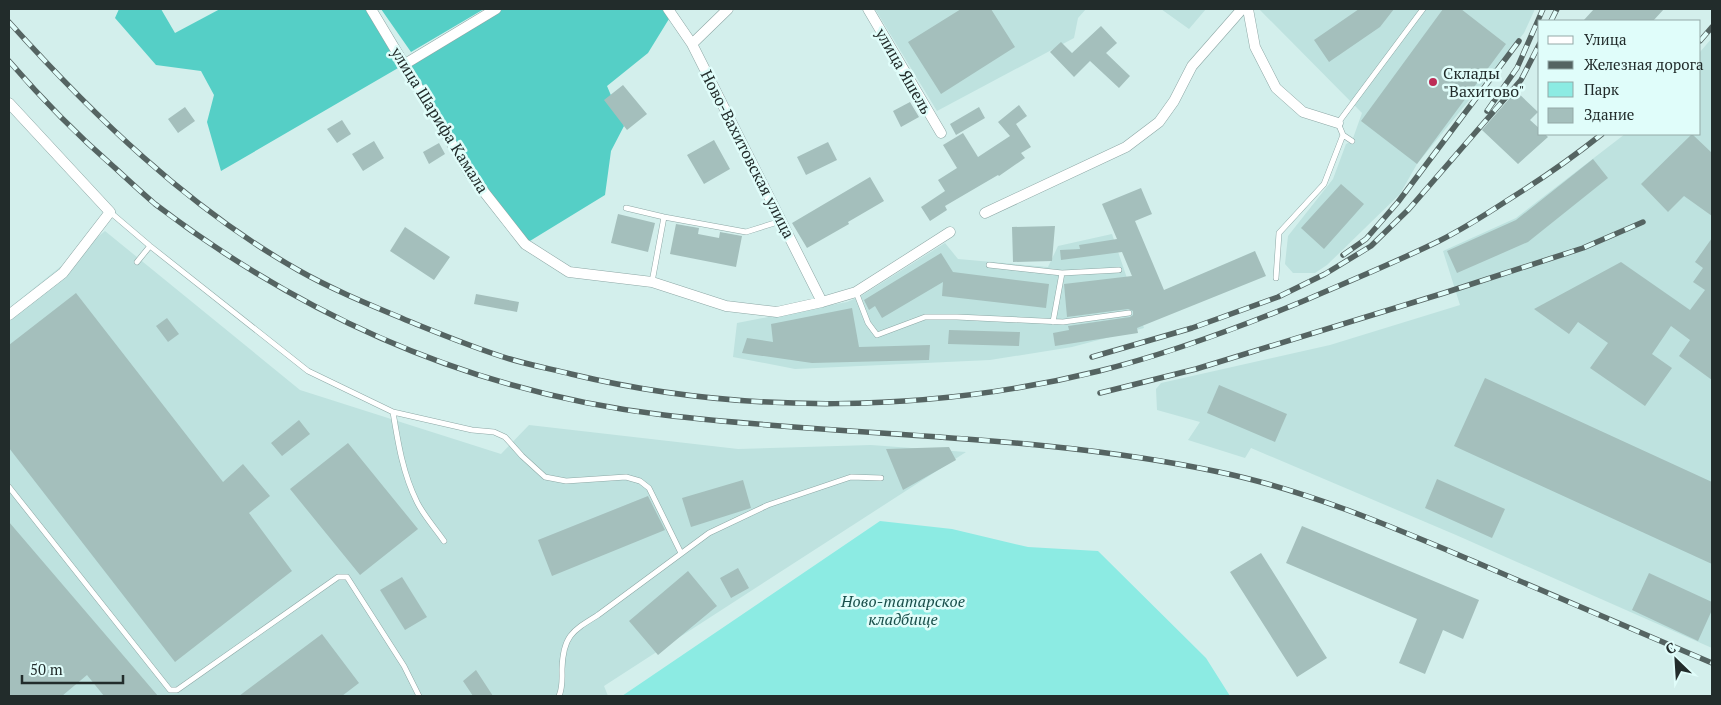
<svg xmlns="http://www.w3.org/2000/svg" width="1721" height="705" font-family="'PT Serif',serif">
  <rect width="100%" height="100%" fill="#d3efec"/>
  <!-- built -->
  <path fill="#bee2df" d="M875 9H1086L1078 18 1074 38 937 111Z
    M1161 9H1206L1189 29Z
    M1259 9H1535L1524 33 1417 164 1400 194 1327 265 1315 273H1293L1285 264 1288 236 1333 179 1346 144 1352 141 1362 113Z
    M1712 38V648L1456 535 1251 448 1245 458 1188 440 1200 422 1157 410 1156 389 1161 383 1330 345 1460 305 1443 251 1516 218 1625 134H1700V52Z
    M105 231 300 390 501 454 529 425 738 449 871 445 966 452 604 686 608 696H9V308Z
    M1112 234 1144 328 1072 347 990 360 795 369 733 357 737 323 847 302 861 296 945 243 958 259 1048 267 1058 246Z"/>
  <!-- green -->
  <path fill="#8cebe3" d="M880 521 952 529 1028 547 1098 551 1206 658 1230 696H622Z"/>
  <!-- forest -->
  <path fill="#55cfc6" d="M119 9H161L175 33 220 9H371L405 63 496 9H668L672 14 648 53 607 86 624 126 611 151 605 195 525 244 405 64 221 171 207 122 214 95 201 71 156 65 115 18Z
    M381 9H484L411 52Z"/>
  <!-- building -->
  <path fill="#a4bfbc" d="M961 9H991L1015 47 941 94 908 42Z
    M1359 9H1394L1380 27 1329 62 1314 40Z
    M1443 9H1461L1506 44 1417 164 1361 121Z
    M1594 9H1664L1653 21H1583Z
    M1101 26 1117 43 1106 53 1130 76 1119 88 1090 61 1074 77 1050 52 1061 42 1072 53Z
    M623 85 647 114 627 130 604 100Z
    M1516 91 1538 112 1530 120 1540 129V134H1545L1548 137 1518 164 1482 130Z
    M910 102 919 117 901 127 893 111Z
    M1019 105 1027 116 1016 124 1031 147 1021 153 1025 158 999 176 998 175 945 206 947 210 930 221 921 207 945 191 938 180 957 168 943 145 963 133 978 157 1010 136 998 122Z
    M185 107 195 121 178 133 168 119Z
    M979 107 985 118 956 135 950 124Z
    M342 120 351 134 337 143 327 129Z
    M1692 134 1712 153V216L1684 196 1668 212 1641 184Z
    M714 140 730 169 704 184 687 155Z
    M374 141 384 158 363 171 352 154Z
    M828 142 837 160 806 175 797 157Z
    M439 143 445 154 429 164 423 152Z
    M1593 159 1608 178 1528 242 1457 273 1447 251 1516 220Z
    M870 177 884 201 848 222 849 224 807 248 792 223Z
    M1341 184 1364 204 1324 249 1301 228Z
    M1141 188 1152 214 1135 221 1164 290 1255 251 1266 276 1137 328 1138 333 1055 346 1053 333 1069 330 1068 326 1130 317 1133 315V311L1128 309 1067 317 1064 284 1132 276 1122 252 1061 260 1060 250 1080 249 1079 245 1117 239 1102 204Z
    M618 214 655 223 648 252 611 243Z
    M676 224 699 228 698 234 719 238 720 232 742 236 736 267 670 254Z
    M1055 226 1052 261 1013 262 1012 227Z
    M405 227 450 257 434 280 390 251Z
    M1712 238V380L1679 356 1690 340 1671 326 1652 354 1672 368 1645 406 1590 368 1608 343 1578 322 1569 334 1534 309 1621 262 1690 310 1705 290 1693 282 1703 268 1695 262Z
    M941 253 953 272 1049 284 1046 308 942 296 943 282 882 318 875 306 869 310 864 300Z
    M76 293 223 482 243 464 270 496 249 513 292 571 175 662 9 448V345Z
    M476 294 519 302 517 312 474 304Z
    M852 308 859 347 930 345 929 360 812 363 742 353 747 338 773 342 771 324Z
    M167 318 179 334 168 342 156 326Z
    M949 330 1020 332 1019 346 948 344Z
    M1485 378 1712 482V564L1454 446Z
    M1219 385 1287 414 1275 442 1207 413Z
    M299 420 310 434 282 456 271 443Z
    M348 443 418 529 360 575 290 489Z
    M949 447 956 460 903 490 886 449Z
    M1437 479 1505 509 1492 538 1425 508Z
    M743 480 751 508 691 527 682 498Z
    M648 496 665 530 552 576 538 540Z
    M9 522 158 696H104L87 675 62 696H9Z
    M1302 526 1479 600 1463 639 1443 630 1425 674 1399 663 1417 619 1286 563Z
    M1261 553 1327 658 1297 677 1230 572Z
    M738 568 749 588 731 598 720 578Z
    M688 571 717 606 658 655 629 621Z
    M1649 573 1712 602V610L1698 641 1632 610Z
    M402 577 427 617 405 630 380 590Z
    M322 634 359 683 342 696H239Z
    M476 670 493 696H473L463 681Z"/>
  <g fill="none" stroke-linecap="round" stroke-linejoin="round">
    <defs>
      <path id="lane" d="M1343 135 1352 141
        M626 208 664 217 746 232 781 221
        M110 212 150 246 308 371 393 412 472 430 494 432 505 437 522 456 545 477 566 481 626 477 640 481 649 488 681 553
        M137 262 150 246
        M989 265 1062 273 1119 270
        M1276 278 1279 233 1324 184 1343 135 1338 123 1423 9
        M652 282 664 217
        M856 292 868 323 877 335 925 317H957L1063 322 1129 313
        M1053 322 1062 273
        M393 412C398 443 403 474 417 502 424 516 435 528 444 541
        M9 487 170 690H177L338 577H347L404 666 419 696
        M559 696C563 687 562 679 562 669 563 636 572 631 598 615L709 533 768 505 851 477 881 478"/>
      <path id="street" d="M371 9 470 174 525 244 569 272 652 282 726 306 777 312 822 302 856 292 950 232
        M668 9 692 44 822 302
        M868 9 941 133
        M1248 9 1255 47 1276 88 1303 112 1338 123
        M692 44 728 9
        M405 64 496 9
        M9 103 110 212 63 273 9 315
        M985 213 1126 147 1159 122 1174 101 1192 66 1242 9"/>
    </defs>
    <!-- lane casing -->
    <use href="#lane" stroke="#8da7a5" stroke-width="6"/>
    <!-- street casing -->
    <use href="#street" stroke="#8da7a5" stroke-width="11"/>
    <!-- lane -->
    <use href="#lane" stroke="#fff" stroke-width="5"/>
    <!-- street -->
    <use href="#street" stroke="#fff" stroke-width="10"/>
    <defs>
      <path id="rail" d="M1551 21 1557 9
        M9 22C94 116 186 206 298 270 333 290 373 306 411 322 443 335 477 349 510 359 530 365 551 369 571 374 741 415 929 413 1099 371 1168 354 1235 329 1301 302 1347 282 1394 263 1439 241 1463 229 1485 215 1508 200 1540 180 1572 158 1602 134
        M1700 41 1712 27
        M9 61C42 99 76 134 114 167 127 179 141 192 155 204 305 318 476 393 664 415 849 437 1036 433 1219 472 1306 490 1390 526 1473 561 1552 595 1632 629 1712 663
        M1487 111 1517 68 1543 9
        M1343 255 1366 239 1398 202 1519 41
        M1092 357 1192 328 1278 297 1325 274 1371 246 1409 209 1521 80 1540 43
        M1100 393 1196 369 1444 293 1583 248 1643 222"/>
    </defs>
    <!-- rail casing -->
    <use href="#rail" stroke="#556462" stroke-width="5.5"/>
    <!-- rail -->
    <use href="#rail" stroke="#e0fdfa" stroke-width="4" stroke-dasharray="11" stroke-linecap="butt"/>
  </g>
  <!-- markers -->
  <circle fill="#bd2d57" stroke="#e0fdfa" stroke-width="2" cx="1433" cy="82" r="5"/>
  <g text-anchor="middle" stroke-width="5" stroke-linejoin="round" paint-order="stroke">
    <!-- street labels -->
    <g font-size="16" fill="#222c2b" stroke="#e0fdfa">
      <text transform="translate(904 71) rotate(60)" y="6">улица Яшель</text>
      <text transform="translate(440 120) rotate(58)" y="6">улица Шарифа Камала</text>
      <text transform="translate(748 154) rotate(63)" y="6">Ново-Вахитовская улица</text>
    </g>
    <!-- poi labels -->
    <g font-size="16" fill="#222c2b" stroke="#e0fdfa" text-anchor="start">
      <text x="1443" y="79">Склады<tspan x="1443" dy="18">"Вахитово"</tspan></text>
    </g>
    <!-- park labels -->
    <g font-size="16" font-style="italic" fill="#194f4b" stroke="#e0fdfa">
      <text x="903" y="607">Ново-татарское<tspan x="903" dy="18">кладбище</tspan></text>
    </g>
  </g>
  <!-- border -->
  <rect width="1721" height="705" fill="none" stroke="#222c2b" stroke-width="20"/>
  <!-- legend -->
  <rect x="1538" y="20" width="162" height="115" fill="#e0fdfa" stroke="#94a9a7"/>
  <rect x="1548" y="36" width="25" height="8" fill="#ffffff" stroke="#94a9a7"/>
  <text x="1584" y="45" font-size="15" fill="#222c2b">Улица</text>
  <rect x="1548" y="61" width="25" height="8" fill="#556462" stroke="#94a9a7"/>
  <text x="1584" y="70" font-size="15" fill="#222c2b">Железная дорога</text>
  <rect x="1548" y="82" width="25" height="15" fill="#8cebe3" stroke="#94a9a7"/>
  <text x="1584" y="95" font-size="15" fill="#222c2b">Парк</text>
  <rect x="1548" y="108" width="25" height="15" fill="#a4bfbc" stroke="#94a9a7"/>
  <text x="1584" y="120" font-size="15" fill="#222c2b">Здание</text>
  <!-- north arrow -->
  <g transform="translate(1676 660) rotate(335)" stroke="#e0fdfa" stroke-width="4" paint-order="stroke">
  <path d="M0-4L9 19L0 12L-9 19Z" fill="#222c2b"/>
  <text y="-8" font-size="14" font-weight="bold" text-anchor="middle" fill="#222c2b">С</text>
  </g>
  <!-- scale -->
  <path d="M22 675v8h101v-8" fill="none" stroke="#222c2b" stroke-width="2.5"/>
  <text x="30" y="675" font-size="15" fill="#222c2b" stroke="#e0fdfa" stroke-width="4" paint-order="stroke">50 m</text>
</svg>
